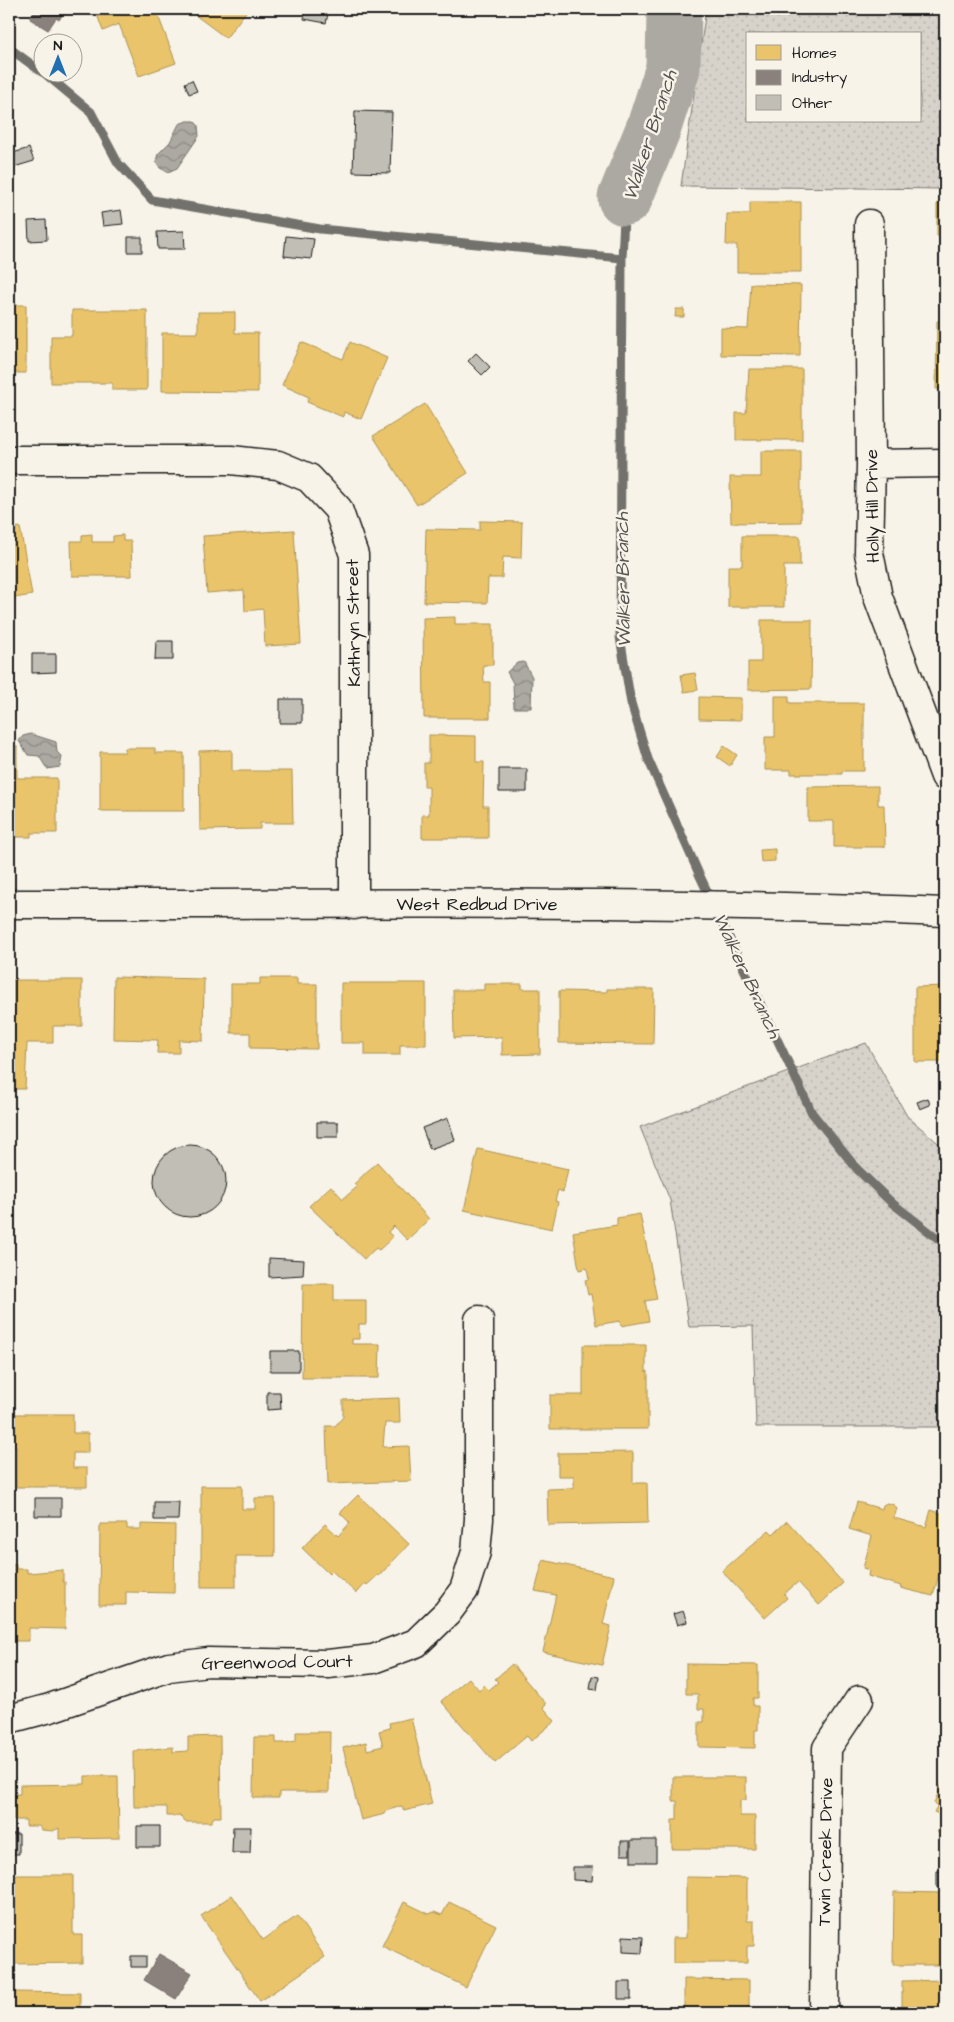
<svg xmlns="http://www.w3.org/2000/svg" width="954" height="2022" font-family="'Architects Daughter',sans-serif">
  <defs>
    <pattern id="green-dots" width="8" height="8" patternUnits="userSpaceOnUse" patternTransform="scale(1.25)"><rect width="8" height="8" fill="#d7d3cb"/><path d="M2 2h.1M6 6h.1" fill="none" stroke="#b8b5ae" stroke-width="1.8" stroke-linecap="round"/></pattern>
    <pattern id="water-waves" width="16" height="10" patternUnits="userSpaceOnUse" patternTransform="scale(1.25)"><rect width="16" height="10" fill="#aca9a2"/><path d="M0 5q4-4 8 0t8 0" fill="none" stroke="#8b8983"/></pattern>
  </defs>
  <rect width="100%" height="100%" fill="#f7f3e8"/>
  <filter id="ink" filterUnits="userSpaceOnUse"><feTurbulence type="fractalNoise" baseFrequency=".02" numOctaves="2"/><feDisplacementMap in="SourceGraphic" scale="10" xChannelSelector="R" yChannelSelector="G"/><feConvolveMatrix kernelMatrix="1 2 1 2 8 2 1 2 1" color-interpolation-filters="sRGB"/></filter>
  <g filter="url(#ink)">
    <!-- green -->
    <path fill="url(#green-dots)" stroke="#7a7874" fill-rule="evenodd" d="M706 9H945V189L681 186ZM748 34H920V121H748Z
      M866 1043 907 1116 945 1149V1427H756L753 1326 689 1327 670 1200 640 1127Z"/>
    <!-- water -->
    <path fill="url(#water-waves)" stroke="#72716c" d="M187 121H194L198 125 199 136 177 168 168 172 160 168 156 161 158 154 170 142 179 124Z
      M524 662 532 677 531 708H514L513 683 507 672 517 663Z
      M31 734 56 742 57 752 62 757 60 767 47 769 39 756 28 755 19 741 23 736Z"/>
    <!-- homes -->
    <path fill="#e9c46a" stroke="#ac9253" d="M95 9H158L156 10 176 63 139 76 119 24 103 31Z
      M187 9H248L226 38Z
      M750 202H801V272H737V245H726L727 214H750Z
      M937 204H945V280H942V236H937Z
      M751 284 801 285 800 356 721 355V328L748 329Z
      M9 305H26V373H9Z
      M676 309H684V317H675Z
      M72 310H147V390H112V383H51V336H72Z
      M198 312H235V333H258V392L162 391V333H198Z
      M937 321H945V389H936Z
      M301 342 343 359 350 342 387 358 361 419 344 412 343 417 307 402 309 397 282 385Z
      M749 369H802V440H736V413H746Z
      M425 404 468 473 417 505 373 436Z
      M761 451H801V522L731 523 730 477H761Z
      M480 521 522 522 521 558 503 557 502 578H488L487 603 424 602 426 529 480 530Z
      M20 527 32 595 9 599V529Z
      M294 530 301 644 265 646 263 609 245 611 244 590 207 593 203 536Z
      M92 534V542H113V536L123 535V541H131L132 576H72L71 541H82V535Z
      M944 534H945V578H944Z
      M742 536H800V566H784V607H728V566H742Z
      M455 617V624H493V665H483L484 682H490V718H424L423 618Z
      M761 620H812L811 689 748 690V662H761Z
      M695 673 698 690 684 692 681 675Z
      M775 696H789V703H864V771H842V774H791V770H765V737H775Z
      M699 697 741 698V720L699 719Z
      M429 735 476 736V762H484L483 806H488V838H422V815H429V787H424V763H429Z
      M9 746H17V778H57V833H31V837H9Z
      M724 746 737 755 730 766 717 757Z
      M125 748H155V753H184V811H100V752H125Z
      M232 750V771H292L293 823H260V829L200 830 199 751Z
      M878 786V805H884L885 847H834V821H808V787Z
      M775 849V861L761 862 760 850Z
      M114 977 204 979 203 1041 179 1040V1053H157L158 1040 113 1039Z
      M260 978H297V984H317V1049L250 1048V1033H231V984H260Z
      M9 980H82V1026H53V1043H27L25 1089H9Z
      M341 983H426V1045H400V1055H365V1043H341Z
      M484 984H522V989H540V1054L502 1055V1037L454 1038 453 990H484Z
      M945 986V1062H915V987Z
      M607 989H654L653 1044 559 1043V991L607 992Z
      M478 1149 568 1169 563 1192 558 1190 555 1201 558 1202 552 1229 464 1210Z
      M377 1162 429 1219 407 1240 394 1226 388 1232 393 1237 379 1250 376 1248 364 1259 309 1206 331 1186 343 1199 357 1187 354 1184Z
      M640 1214 657 1299 645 1301 649 1321 621 1326 620 1321 596 1325 591 1294 588 1295 585 1280 589 1279 587 1268 579 1270 573 1232 617 1225V1218Z
      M303 1284H334V1300H366V1324H359V1339H352V1344H380L379 1378H302Z
      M583 1345H646V1372L648 1371V1429H550V1395H583Z
      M399 1398 400 1423H385L383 1447 409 1446 411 1481 328 1484 326 1426H335L343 1417V1400Z
      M9 1414H73V1433H88V1453H73V1468H87V1487H16V1447H9Z
      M633 1452V1483H647L648 1523 548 1525 547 1489 574 1488V1476H558V1453Z
      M201 1486H242V1509H255V1498H275V1556H236V1587H201Z
      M358 1495 409 1544 379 1576 378 1575 367 1585 365 1583 356 1593 332 1571 329 1574 302 1548 325 1524 338 1536 350 1523 340 1513Z
      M857 1502 882 1509 883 1505 887 1503 894 1505 897 1508 894 1518 926 1527 931 1510 943 1514 945 1511V1554L933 1596 900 1588 901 1586 868 1576 869 1570 863 1568 872 1536 849 1529Z
      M787 1521 843 1583 819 1605 798 1582 784 1594 787 1598 765 1618 722 1571 769 1530 773 1534Z
      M100 1524H127V1529H141V1524L175 1525 174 1593 126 1592V1605H99Z
      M543 1560 614 1576 603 1624 611 1626 602 1665 543 1652 556 1595 535 1591Z
      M9 1564H16V1569H27V1573L63 1570V1582H65V1629L29 1628V1641H9Z
      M512 1664 546 1704 543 1707 555 1721 531 1741 527 1736 495 1763 441 1701 469 1678 479 1690 484 1685 489 1690 498 1682 495 1679Z
      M686 1664 758 1665V1698H753V1706H758V1730H755V1748L699 1747V1722H704V1709H698V1694H686Z
      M411 1718 432 1804 404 1811 402 1806 385 1811V1814L361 1820 343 1748 366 1742 367 1750 383 1746 379 1731 390 1728 389 1723Z
      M296 1732H330L329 1792H279V1798H253L254 1737H276V1743H285L296 1741Z
      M220 1736 221 1817H214L211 1822H185L180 1816H167V1807H134L133 1751 173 1747V1752L188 1751V1737Z
      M85 1776H118L119 1838 59 1839V1828L53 1831 42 1830 39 1826H26V1820H9V1794H20V1785L85 1784Z
      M673 1777H746V1800H740V1816H755V1849H672V1820H677V1801H673Z
      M945 1777V1836L937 1832 944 1816 934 1812 938 1805 934 1803Z
      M9 1875H73V1935H82V1963L9 1964Z
      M686 1877 747 1878V1921H754V1946H747V1963H673V1938H686Z
      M894 1892 943 1893 945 1965H893Z
      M232 1895 263 1940 297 1916 325 1957 260 2001 201 1916Z
      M404 1902 429 1914 434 1912 442 1915 449 1902 496 1925 466 1987 382 1946Z
      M684 1979 749 1980V2013H684Z
      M945 1980V2013H902V1981Z
      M15 1992 80 1993V2013H15Z"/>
    <!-- industry -->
    <path fill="#8a817c" stroke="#69635f" d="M36 9H66L59 20 56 18 48 30 30 19Z
      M159 1954 192 1973 176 1999 144 1980Z"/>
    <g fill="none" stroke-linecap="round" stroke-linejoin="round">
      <!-- stream -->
      <path stroke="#72716c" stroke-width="9" d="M9 48 42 72
        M43 72 91 112 118 163 152 200 320 229 622 258
        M625 198 622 258 620 637 631 703 648 759 699 874 812 1113 857 1169 892 1203 945 1244"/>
      <!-- river -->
      <path stroke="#aca9a2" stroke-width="55" d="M625 198 654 127 673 68 674 9"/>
    </g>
    <!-- building -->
    <path fill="#c0beb5" stroke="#1c1c1c" d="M306 9H329L326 23 304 19Z
      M192 80 197 91 189 94 185 83Z
      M355 111 392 112 390 173 353 172Z
      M29 148 34 161 14 167 10 154Z
      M121 210 123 224 103 226 101 213Z
      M46 220 47 240 29 241 28 221Z
      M184 231 185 249H158L157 232Z
      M286 236 314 239 311 259 284 256Z
      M128 237H142V252H128Z
      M476 353 490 367 482 375 468 361Z
      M156 641H173V660H155Z
      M32 654H56V672L32 673Z
      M280 699H302V723H280Z
      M499 769H527V792H499Z
      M928 1098 930 1105 920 1109 917 1102Z
      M448 1118 455 1140 430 1149 422 1128Z
      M317 1122H338V1137H317Z
      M154 1181a36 36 0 1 1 72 0a36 36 0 1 1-72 0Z
      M269 1258 304 1260 303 1275 269 1277Z
      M270 1351H299V1371H270Z
      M267 1392H280L281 1409 267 1410Z
      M35 1498H61V1516H35Z
      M154 1502H179L178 1520H154Z
      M683 1611 687 1622 677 1625 673 1614Z
      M592 1676 599 1677 597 1690 590 1689Z
      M137 1826H160V1847H137Z
      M233 1827H251L250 1853H232Z
      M9 1834H19V1854H9Z
      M631 1840H656V1862H631Z
      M621 1841H630V1855H621Z
      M573 1867H593L592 1881 573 1880Z
      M937 1871H945V1888H937Z
      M623 1936 643 1937 642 1953 623 1952Z
      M131 1956H146V1967H131Z
      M618 1982H631V1999H618Z"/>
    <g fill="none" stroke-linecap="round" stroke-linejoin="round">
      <defs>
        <path id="minor" d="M869 224 871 464 869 553 878 597 945 776
          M9 460H231L278 465 309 478 338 509 354 555V905
          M871 464 945 463
          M9 904C321 905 633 899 945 912
          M9 1719 50 1708 169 1667 208 1662 328 1664 373 1659 416 1643 447 1613 464 1590 476 1552 479 1519V1320
          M824 2013 827 1748 859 1700"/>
      </defs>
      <!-- minor casing -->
      <use href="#minor" stroke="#1c1c1c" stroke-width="31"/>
      <!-- minor -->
      <use href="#minor" stroke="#f7f3e8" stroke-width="28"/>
    </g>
  </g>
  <g text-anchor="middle" stroke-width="5" stroke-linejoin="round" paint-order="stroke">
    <!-- street labels -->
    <g font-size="18" fill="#1c1c1c" stroke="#f7f3e8">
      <text transform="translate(872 506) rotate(-91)" y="6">Holly Hill Drive</text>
      <text transform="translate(353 623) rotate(-91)" y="6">Kathryn Street</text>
      <text x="477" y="910">West Redbud Drive</text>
      <text transform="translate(277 1662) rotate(-1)" y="6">Greenwood Court</text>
      <text transform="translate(825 1852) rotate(-89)" y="6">Twin Creek Drive</text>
    </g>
    <!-- water labels -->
    <g font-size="19" font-style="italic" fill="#565452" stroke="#f7f3e8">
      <text transform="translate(649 135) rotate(-72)" y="7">Walker Branch</text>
      <text transform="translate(622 580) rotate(-91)" y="7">Walker Branch</text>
      <text transform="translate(748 975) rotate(65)" y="7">Walker Branch</text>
    </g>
  </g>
  <!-- margin -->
  <rect width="954" height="2022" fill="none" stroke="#f7f3e8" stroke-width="30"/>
  <rect x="15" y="15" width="924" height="1992" fill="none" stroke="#1c1c1c" stroke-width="2" filter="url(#ink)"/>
  <!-- legend -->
  <rect x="746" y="32" width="175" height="90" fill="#f7f3e8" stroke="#9f9d96"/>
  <rect x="756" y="45" width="25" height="15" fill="#e9c46a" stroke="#9f9d96"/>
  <text x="792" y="58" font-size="15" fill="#1c1c1c">Homes</text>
  <rect x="756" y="70" width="25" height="15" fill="#8a817c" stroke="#9f9d96"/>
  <text x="792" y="82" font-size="15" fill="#1c1c1c">Industry</text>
  <rect x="756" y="95" width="25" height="15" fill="#c0beb5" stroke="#9f9d96"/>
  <text x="792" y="108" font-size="15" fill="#1c1c1c">Other</text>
  <!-- north arrow -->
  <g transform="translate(58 58)"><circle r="24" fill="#f7f3e8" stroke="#9f9d96"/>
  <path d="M0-4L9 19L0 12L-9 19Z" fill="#1f6fb2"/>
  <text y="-8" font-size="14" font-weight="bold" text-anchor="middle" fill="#1c1c1c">N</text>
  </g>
</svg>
